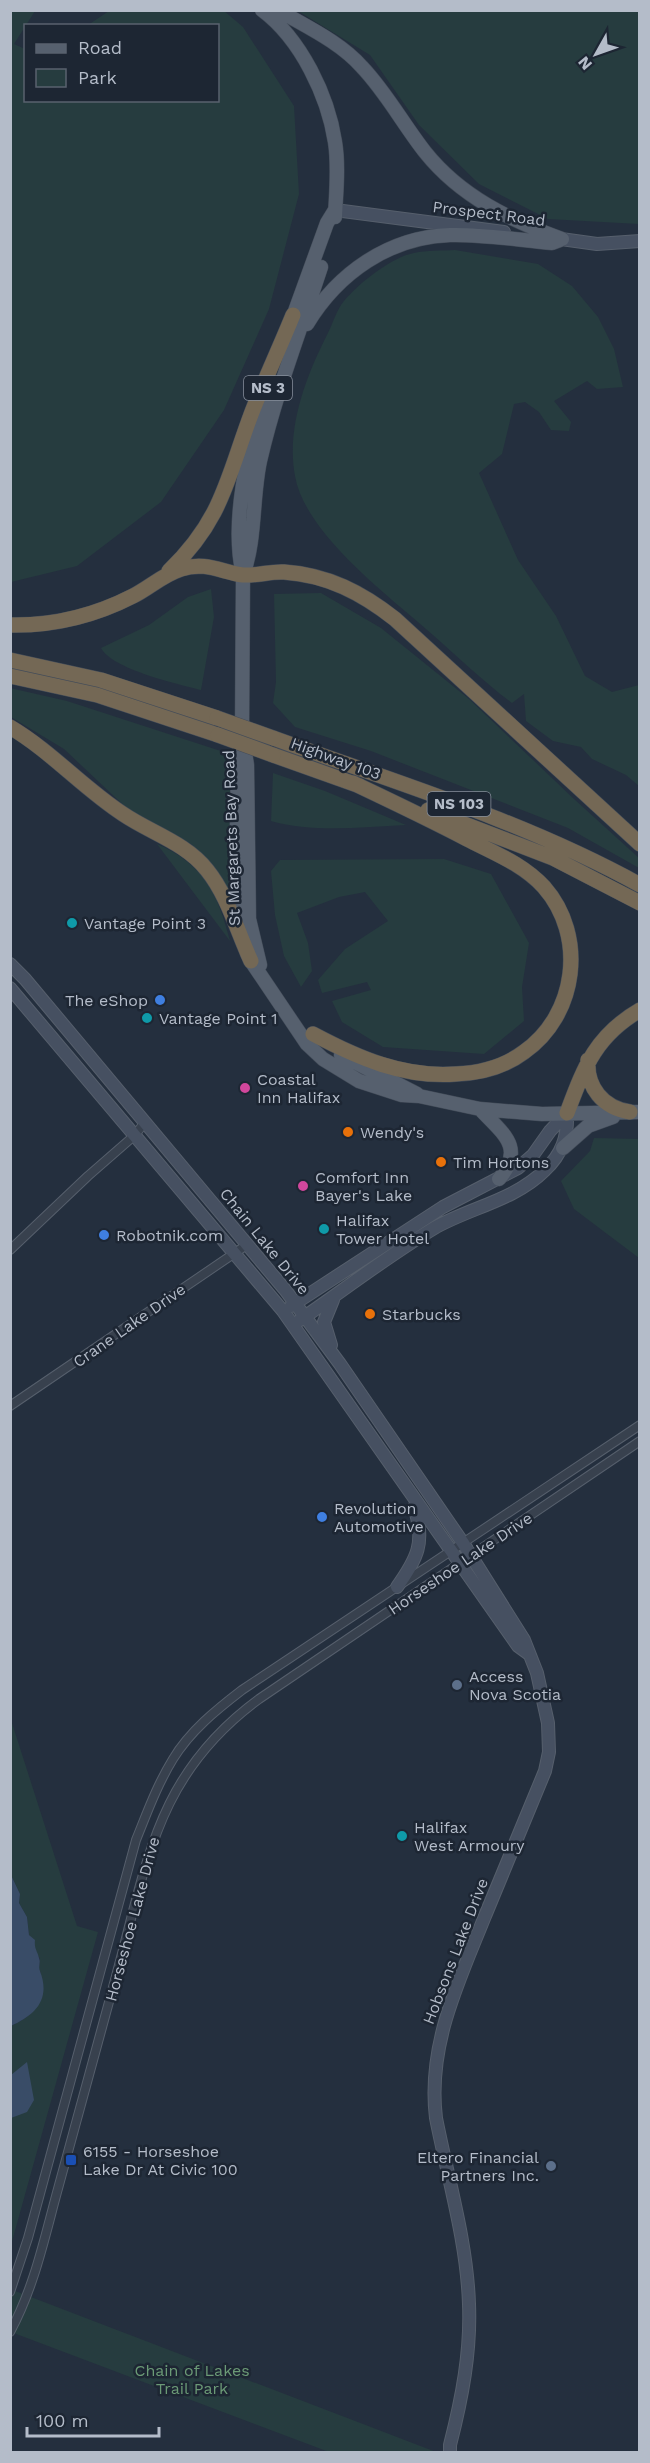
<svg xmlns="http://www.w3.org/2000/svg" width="650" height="2463" font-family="'Work Sans',sans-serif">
  <rect width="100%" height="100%" fill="#242f3e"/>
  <!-- green -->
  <path fill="#263c3f" d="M10 11H35L14 44 25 49 26 100H218V26L88 25 109 11 223 10 243 27 294 106 299 194 269 309 224 410 161 502 77 566 11 582Z
    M298 11H639V224L548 219 479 184 419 125 370 55Z
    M455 250 538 264 572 286 598 317 614 349 623 387 597 389 587 381 554 401 571 422 569 431 551 430 539 412 525 402 514 404 502 454 479 473 518 560 556 616 585 676 612 692 639 685V786L626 775 592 759 581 747 553 741 526 721 524 694 512 703C484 682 459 658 433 635 390 597 305 534 295 476 286 428 306 376 328 333 333 323 337 309 344 301 359 283 392 257 414 253 427 250 442 251 455 250Z
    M211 589 214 617 201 690C177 684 112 669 101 648L149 625 188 597Z
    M321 593 381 628 469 699 574 799 639 858V868L568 828 371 751 295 727 273 703 276 682 274 594Z
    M10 688 67 701 230 754 233 820 231 898 202 855 191 844 176 835 135 816 64 749 11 717Z
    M273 773 325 791 406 825C362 827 313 833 271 821Z
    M157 844C204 864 218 894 230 941Z
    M444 859 491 874 529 943 522 987 524 1021 484 1054 383 1047 342 1022 332 1001 371 990 367 982 322 993 318 980 345 949 388 921 365 892 339 897 297 913 308 943 312 971 301 987 284 956 275 915 271 871 280 860Z
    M594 1138 639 1139V1258L574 1209 561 1181 590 1151Z
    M11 1720 77 1926 98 1932 11 2245V2026C41 2012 36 2004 41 1973L39 1969 40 1959 34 1948 33 1939 29 1935 27 1917 19 1903 20 1894 11 1875Z
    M10 2289 436 2452H329L11 2332Z"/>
  <!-- water -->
  <path fill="#394c67" d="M11 1875 20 1894 19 1903 27 1917 29 1935 35 1940C34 1949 37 1950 39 1958 41 1962 38 1967 40 1971 51 2000 35 2015 11 2026Z
    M27 2062 34 2100 27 2112 11 2118V2075Z"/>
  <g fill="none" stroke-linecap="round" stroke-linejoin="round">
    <defs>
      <path id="street" d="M10 1250 88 1176 135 1135 145 1122
        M10 1406 248 1244
        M10 2292 28 2238 136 1840C147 1813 157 1785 173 1759 190 1731 216 1710 242 1690L640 1425
        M10 2332C35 2286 45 2235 59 2185 79 2111 100 2036 120 1961 149 1852 161 1771 259 1699L640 1441"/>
      <path id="secondary" d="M335 210 504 232
        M554 238 597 244 640 241
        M10 964 25 979 286 1291 340 1364 463 1543 524 1640 537 1673 548 1723 549 1752 545 1771C525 1820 505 1868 485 1916 459 1981 427 2045 436 2118 448 2179 467 2242 469 2304 471 2352 462 2398 450 2445V2452
        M10 988 283 1311 518 1646 529 1654
        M291 1306 443 1207 518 1168 533 1155 550 1131 567 1113
        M300 1320C345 1289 389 1255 436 1227 472 1207 515 1200 545 1170 562 1154 568 1137 567 1113
        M331 1345 324 1322 333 1300
        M397 1587C417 1559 426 1542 414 1507"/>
      <path id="primary" d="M262 10C301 39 328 96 335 142 339 167 336 192 335 217
        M278 10C307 27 340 42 362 67 386 92 403 124 425 152 461 197 510 220 562 239
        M307 324C338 273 389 237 450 235 483 234 518 240 552 243L560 240
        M290 325 327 223 335 210
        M243 575C256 539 252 498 260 461 275 395 300 331 321 267
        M244 746 247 765 249 919 260 965
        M241 928 236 878 238 762 242 735 243 575C230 520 248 449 265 396
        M247 953 251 961 307 1044 323 1059 359 1081 402 1095 419 1096 480 1109 542 1114 640 1112
        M341 1055 417 1094
        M480 1109C502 1133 526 1147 499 1179
        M563 1148 588 1126 613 1117"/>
      <path id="highway" d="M169 571C223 519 227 478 252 412 265 379 280 347 293 315
        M10 625C54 626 94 616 133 596 149 588 164 574 181 569 206 561 221 572 243 575 257 576 271 571 284 572 328 575 362 593 395 619L640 844
        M10 660 101 680 217 718
        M10 676 97 695 218 735
        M10 727C52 752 83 788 123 814 151 833 186 843 207 870 228 896 237 931 251 961
        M273 738C397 783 524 821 640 885
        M273 755 360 786
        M428 810 553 858 640 903
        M313 1034C358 1058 404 1078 456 1074 480 1073 504 1067 524 1052 577 1015 587 936 544 887 523 864 494 853 467 839 429 819 391 801 353 783
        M588 1060C586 1087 603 1108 630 1112
        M567 1113C584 1068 595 1036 640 1010"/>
    </defs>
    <!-- street casing -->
    <use href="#street" stroke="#565f6c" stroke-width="10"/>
    <!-- secondary casing -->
    <use href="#secondary" stroke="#565f6c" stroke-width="14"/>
    <!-- primary casing -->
    <use href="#primary" stroke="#414a57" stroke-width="15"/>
    <!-- highway casing -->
    <use href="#highway" stroke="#434c59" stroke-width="16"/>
    <!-- street -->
    <use href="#street" stroke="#38414e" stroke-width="8"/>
    <!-- secondary -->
    <use href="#secondary" stroke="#465061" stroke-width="12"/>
    <!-- primary -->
    <use href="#primary" stroke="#56606e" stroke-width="14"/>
    <!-- highway -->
    <use href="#highway" stroke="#746855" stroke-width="15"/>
    <defs>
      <path id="highway-bridge" d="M217 718 273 738
        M218 735 273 755"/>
    </defs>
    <!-- highway-bridge casing -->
    <use href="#highway-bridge" stroke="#434c59" stroke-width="16" stroke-linecap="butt"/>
    <!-- highway-bridge -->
    <use href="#highway-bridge" stroke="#746855" stroke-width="15"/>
  </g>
  <!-- markers -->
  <g fill="#0f9aa8" stroke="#1d2633" stroke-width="2">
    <circle cx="72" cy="923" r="6"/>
    <circle cx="147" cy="1018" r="6"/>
    <circle cx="324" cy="1229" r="6"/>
    <circle cx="402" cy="1836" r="6"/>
  </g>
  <g fill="#3f7fe0" stroke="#1d2633" stroke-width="2">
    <circle cx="160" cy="1000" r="6"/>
    <circle cx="104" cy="1235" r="6"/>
    <circle cx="322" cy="1517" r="6"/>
  </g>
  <g fill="#d1479c" stroke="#1d2633" stroke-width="2">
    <circle cx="245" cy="1088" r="6"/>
    <circle cx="303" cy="1186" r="6"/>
  </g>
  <g fill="#e8710a" stroke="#1d2633" stroke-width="2">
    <circle cx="348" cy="1132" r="6"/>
    <circle cx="441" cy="1162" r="6"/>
    <circle cx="370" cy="1314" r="6"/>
  </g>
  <g fill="#5c6f8a" stroke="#1d2633" stroke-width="2">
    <circle cx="457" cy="1685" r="6"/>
    <circle cx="551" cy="2166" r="6"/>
  </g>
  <rect fill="#1a4fb4" stroke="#1d2633" stroke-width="2" x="65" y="2154" width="12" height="12" rx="3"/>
  <g text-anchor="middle" stroke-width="5" stroke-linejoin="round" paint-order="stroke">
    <!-- shield labels -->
    <g fill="#1d2633" stroke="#878f9c" stroke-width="1.5">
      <rect x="244" y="376" width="48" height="24" rx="4.5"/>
      <rect x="427.5" y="792" width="63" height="24" rx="4.5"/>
    </g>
    <g font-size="15" font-weight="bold" fill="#b4bcc9">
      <text x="268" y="393">NS 3</text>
      <text x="459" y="809">NS 103</text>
    </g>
    <!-- street labels -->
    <g font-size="16" fill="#b4bcc9" stroke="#1d2633">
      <text transform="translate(489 213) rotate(7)" y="6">Prospect Road</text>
      <text transform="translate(336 758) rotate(20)" y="6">Highway 103</text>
      <text transform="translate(231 838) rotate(-92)" y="6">St Margarets Bay Road</text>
      <text transform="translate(265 1241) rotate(51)" y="6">Chain Lake Drive</text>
      <text transform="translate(129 1325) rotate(-35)" y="6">Crane Lake Drive</text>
      <text transform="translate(460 1563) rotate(-34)" y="6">Horseshoe Lake Drive</text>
      <text transform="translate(132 1919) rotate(-75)" y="6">Horseshoe Lake Drive</text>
      <text transform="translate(455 1951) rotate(-69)" y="6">Hobsons Lake Drive</text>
    </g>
    <!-- poi labels -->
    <g font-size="16" fill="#b4bcc9" stroke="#1d2633" text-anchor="start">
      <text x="84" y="929">Vantage Point 3</text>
      <text x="148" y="1006" text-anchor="end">The eShop</text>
      <text x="159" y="1024">Vantage Point 1</text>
      <text x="257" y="1085">Coastal<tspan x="257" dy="18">Inn Halifax</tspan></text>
      <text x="360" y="1138">Wendy's</text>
      <text x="453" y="1168">Tim Hortons</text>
      <text x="315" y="1183">Comfort Inn<tspan x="315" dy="18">Bayer's Lake</tspan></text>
      <text x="336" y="1226">Halifax<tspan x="336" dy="18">Tower Hotel</tspan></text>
      <text x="116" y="1241">Robotnik.com</text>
      <text x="382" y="1320">Starbucks</text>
      <text x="334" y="1514">Revolution<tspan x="334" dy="18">Automotive</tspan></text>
      <text x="469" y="1682">Access<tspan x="469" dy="18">Nova Scotia</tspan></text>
      <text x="414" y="1833">Halifax<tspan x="414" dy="18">West Armoury</tspan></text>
      <text x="83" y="2157">6155 - Horseshoe<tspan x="83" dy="18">Lake Dr At Civic 100</tspan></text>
      <text x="539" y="2163" text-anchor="end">Eltero Financial<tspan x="539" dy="18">Partners Inc.</tspan></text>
    </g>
    <!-- park labels -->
    <g font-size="16" fill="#6b9a76" stroke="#1d2633">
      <text x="192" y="2376">Chain of Lakes<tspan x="192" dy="18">Trail Park</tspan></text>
    </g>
  </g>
  <!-- border -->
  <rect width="650" height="2463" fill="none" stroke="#b4bcc9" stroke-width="24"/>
  <!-- legend -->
  <rect x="24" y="24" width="195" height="78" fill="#1d2633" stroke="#59626f" stroke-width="1.5"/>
  <rect x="36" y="44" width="30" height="9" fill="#56606e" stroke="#59626f" stroke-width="1.5"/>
  <text x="78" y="54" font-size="18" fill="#b4bcc9">Road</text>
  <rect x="36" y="69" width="30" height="18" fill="#263c3f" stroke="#59626f" stroke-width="1.5"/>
  <text x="78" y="84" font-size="18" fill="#b4bcc9">Park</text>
  <!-- north arrow -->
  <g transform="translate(596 54) rotate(230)" stroke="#1d2633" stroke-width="4.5" paint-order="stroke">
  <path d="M0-4.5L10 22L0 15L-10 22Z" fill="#b4bcc9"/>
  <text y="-9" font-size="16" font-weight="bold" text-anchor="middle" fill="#b4bcc9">N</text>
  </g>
  <!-- scale -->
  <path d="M27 2427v9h132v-9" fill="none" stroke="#b4bcc9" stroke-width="3"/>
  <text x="36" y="2427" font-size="18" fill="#b4bcc9" stroke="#1d2633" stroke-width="4.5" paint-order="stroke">100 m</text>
</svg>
